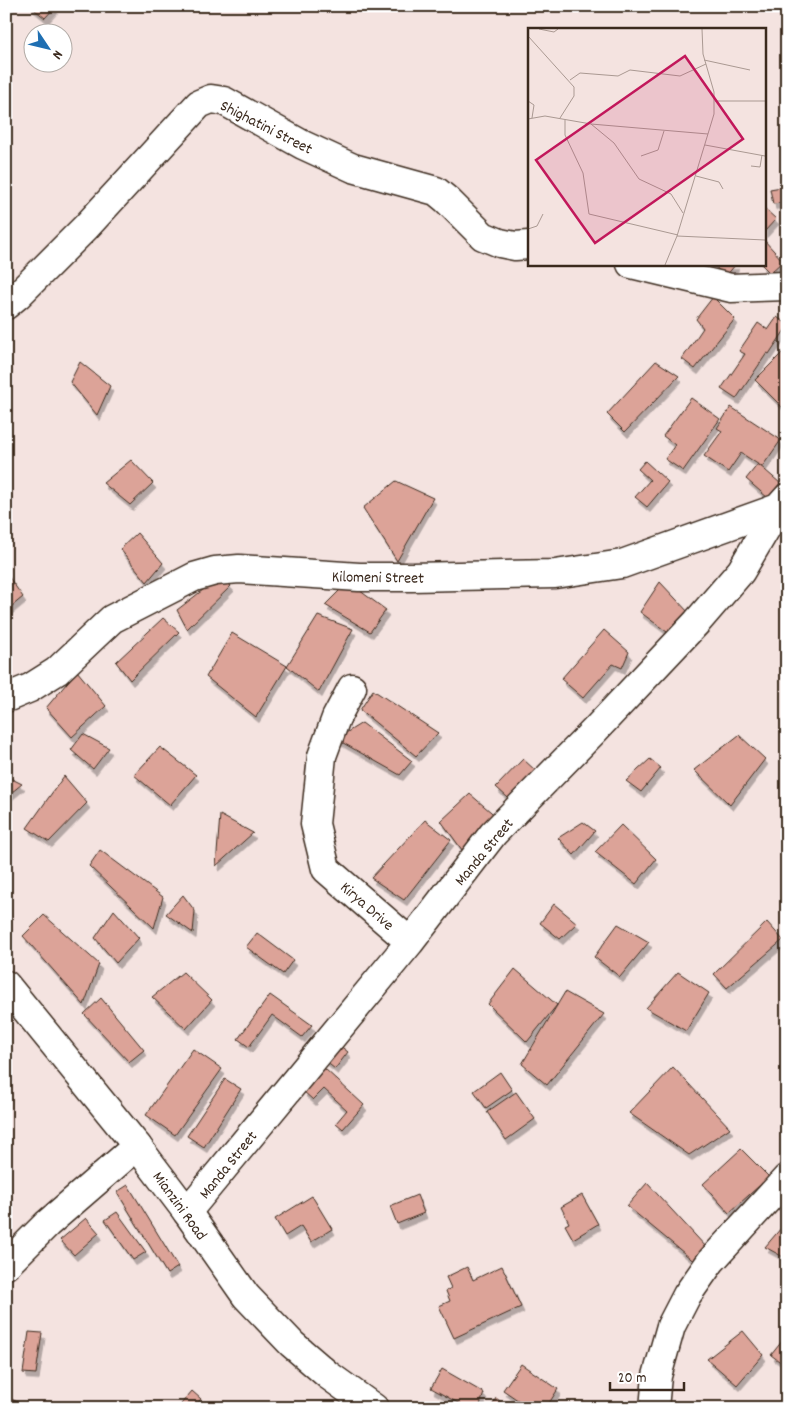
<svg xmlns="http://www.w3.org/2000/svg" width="793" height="1414" font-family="Dekko,sans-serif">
  <defs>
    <filter id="shadow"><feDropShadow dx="3" dy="5.5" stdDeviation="0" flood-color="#0004"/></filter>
  </defs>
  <rect width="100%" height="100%" fill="#f4e3e0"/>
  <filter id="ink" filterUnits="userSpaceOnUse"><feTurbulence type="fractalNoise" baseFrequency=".02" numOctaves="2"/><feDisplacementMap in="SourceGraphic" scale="10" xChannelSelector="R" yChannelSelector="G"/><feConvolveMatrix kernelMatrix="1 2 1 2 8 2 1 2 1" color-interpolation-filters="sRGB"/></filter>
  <g filter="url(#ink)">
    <!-- building -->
    <path fill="#dca398" stroke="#3b2a1e" filter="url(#shadow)" d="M30 6H56L45 18Z
      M787 186V202L773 204 770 189Z
      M764 208 776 219 764 232Z
      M764 240 783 261 770 273 761 264H764Z
      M712 264H736L726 276Z
      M713 297 735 319 695 369 682 359 703 328 696 319Z
      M777 317 787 324V327L769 354 767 353 736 399 721 389 745 354 739 351 758 323 768 330Z
      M787 348V356L784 359 787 361V412L755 380Z
      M656 361 679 376 625 432 607 414Z
      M80 362 110 386 97 415 70 382Z
      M691 398 720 419 683 471 665 459 675 445 663 436Z
      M731 407 781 440 762 467 741 453 728 472 704 456 722 431 717 428Z
      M131 460 153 483 130 505 103 483Z
      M645 461 668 482 647 507 635 497 650 480 638 469Z
      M758 464 780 483 768 498 746 479Z
      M396 481 433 498 397 561 363 508Z
      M137 533 163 563 147 582 120 549Z
      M6 573 23 597 6 611Z
      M221 576 231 586 187 629 177 610Z
      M348 582 386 610 370 632 325 605Z
      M660 582 690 614 671 635 640 612Z
      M318 616 353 629 319 692 287 666Z
      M163 618 179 632 130 680 116 662Z
      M604 630 629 652 622 668 613 664 583 698 561 679Z
      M232 633 287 666 256 717 206 677Z
      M77 671 106 706 72 737 46 708Z
      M373 690 438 733 416 756 360 710Z
      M362 723 412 761 400 775 336 739Z
      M83 734 109 748 93 769 71 750Z
      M739 735 765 759 730 805 694 770Z
      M160 747 196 775 170 805 134 775Z
      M523 759 536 771 508 798 496 787Z
      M650 759 661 768 641 792 626 781Z
      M6 776 22 784 6 797Z
      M64 776 87 803 49 842 27 828Z
      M470 794 498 818 465 854 441 821Z
      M220 815 253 833 216 866Z
      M425 820 451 840 404 900 371 878Z
      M583 822 595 831 574 855 558 838Z
      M621 825 656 859 636 884 595 852Z
      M100 850 163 897 154 928 89 866Z
      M183 895 195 911 193 933 166 914Z
      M554 904 577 923 560 939 540 923Z
      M114 910 139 938 116 963 95 938Z
      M44 915 99 964 84 1005 23 936Z
      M767 922 783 940 727 988 714 974Z
      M618 924 649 942 620 977 594 957Z
      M257 933 293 960 283 974 246 947Z
      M515 969 557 1005 527 1042 488 1004Z
      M183 972 212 1000 186 1029 152 997Z
      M678 972 709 993 686 1031 646 1008Z
      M565 992 604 1014 547 1085 522 1064Z
      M270 995 312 1025 302 1037 272 1015 249 1047 238 1039Z
      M101 998 144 1050 129 1062 84 1014Z
      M338 1044 348 1052 335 1069 325 1061Z
      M193 1049 222 1069 175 1135 146 1115Z
      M673 1067 730 1128 689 1155 629 1113Z
      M324 1068 364 1105 343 1129 336 1123 347 1110 324 1089 313 1100 303 1091Z
      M500 1072 512 1090 486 1108 474 1091Z
      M225 1079 241 1089 204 1147 187 1136Z
      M516 1092 535 1119 506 1140 487 1112Z
      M741 1149 769 1177 729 1213 703 1184Z
      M647 1183 707 1248 696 1263 627 1206Z
      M128 1185 178 1267 167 1274 117 1192Z
      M417 1195 424 1213 397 1224 390 1206Z
      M582 1195 598 1224 573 1239 565 1225 569 1223 561 1207Z
      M312 1196 332 1229 311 1242 301 1226 285 1236 275 1219Z
      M117 1212 146 1252 133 1260 105 1220Z
      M86 1218 99 1233 74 1255 60 1240Z
      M787 1221V1259L765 1247Z
      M502 1266 521 1307 454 1338 439 1306 450 1301 446 1291 451 1288 446 1277 467 1267 473 1280Z
      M743 1331 763 1355 737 1385 707 1359Z
      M29 1332 42 1333 36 1374 23 1373Z
      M787 1335V1367L771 1355Z
      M521 1364 558 1389 546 1408H524L525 1405 503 1390Z
      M442 1369 484 1393 479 1408H467L431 1388Z
      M192 1391 201 1399 193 1408H185L181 1404Z
      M7 1397 30 1408H6Z
      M496 1398 509 1408H491Z"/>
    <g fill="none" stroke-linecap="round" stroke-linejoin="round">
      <defs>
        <path id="street" d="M631 264 731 288 787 286
          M6 305 18 295 86 227 199 104 211 99 224 101 303 145 353 168 436 191 447 200 483 236 500 243 515 246 529 245
          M352 688 336 718 322 756 315 824 326 869 410 942
          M6 698 30 688 57 671 112 619 194 577 215 571 239 569 359 577H412L555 574 622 564 778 508
          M187 1212 410 942 493 834 595 730 697 622 741 571 778 508 787 498
          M6 1265 47 1224 137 1146
          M654 1408 657 1376 671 1326 687 1295 711 1261 787 1178"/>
        <path id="secondary" d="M6 985 137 1146 187 1212 246 1296 292 1344 328 1375 374 1408"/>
      </defs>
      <!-- street casing -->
      <use href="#street" stroke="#3b2a1e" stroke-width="31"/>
      <!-- secondary casing -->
      <use href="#secondary" stroke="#3b2a1e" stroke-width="31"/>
      <!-- street -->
      <use href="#street" stroke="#fff" stroke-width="28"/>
      <!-- secondary -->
      <use href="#secondary" stroke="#fff" stroke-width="28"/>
    </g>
  </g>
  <g text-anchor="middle" stroke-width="5" stroke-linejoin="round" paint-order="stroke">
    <!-- street labels -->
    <g font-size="16" fill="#3b2a1e" stroke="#fff">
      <text transform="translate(267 126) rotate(27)" y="6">Shighatini Street</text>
      <text transform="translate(378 576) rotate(1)" y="6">Kilomeni Street</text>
      <text transform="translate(483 851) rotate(-50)" y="6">Manda Street</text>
      <text transform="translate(368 905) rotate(41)" y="6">Kirya Drive</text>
      <text transform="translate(227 1164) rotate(-51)" y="6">Manda Street</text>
      <text transform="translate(181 1205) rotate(54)" y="6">Mianzini Road</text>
    </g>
  </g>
  <!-- overview -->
  <g transform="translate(528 28)">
    <rect width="238" height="238" fill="#f4e3e0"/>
    <path fill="none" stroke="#aa9992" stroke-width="1" d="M11 1 26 4 30 1M0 8 46 59V68L32 90M176 32 222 42M42 52 52 45 90 48 102 42 152 48 178 36M0 73 6 77 4 90M187 73H237M0 91 17 88 63 96 180 106M37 92V107L55 145 61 186 150 207M63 96 86 115 111 151 143 166 155 185M177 117 237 128M113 128 130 122 136 103M223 138 232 139 234 127M168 148 191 154 195 161M0 201 9 198 15 186M149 208 237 212M137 237 149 208 186 86V64L175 26 174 1"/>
    <path fill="#c2185b" fill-opacity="0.15" stroke="#c2185b" stroke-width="2.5" d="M157 28 215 111 67 215 8 132Z"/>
    <rect width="238" height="238" fill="none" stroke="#3b2a1e" stroke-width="2.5"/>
  </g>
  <!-- margin -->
  <rect width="793" height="1414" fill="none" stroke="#fff" stroke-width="25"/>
  <rect x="12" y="12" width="768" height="1389" fill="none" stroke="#3b2a1e" stroke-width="2" filter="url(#ink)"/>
  <!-- north arrow -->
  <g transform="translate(48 48) rotate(125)"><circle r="24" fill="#ffffff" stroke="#b1aaa5"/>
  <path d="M0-4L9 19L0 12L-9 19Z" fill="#1f6fb2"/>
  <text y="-8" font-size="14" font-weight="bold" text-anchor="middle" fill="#3b2a1e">N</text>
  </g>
  <!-- scale -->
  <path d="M610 1382v8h74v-8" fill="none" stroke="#3b2a1e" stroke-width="2.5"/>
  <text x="618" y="1382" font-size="15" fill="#3b2a1e" stroke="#ffffff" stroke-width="4" paint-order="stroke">20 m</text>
</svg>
